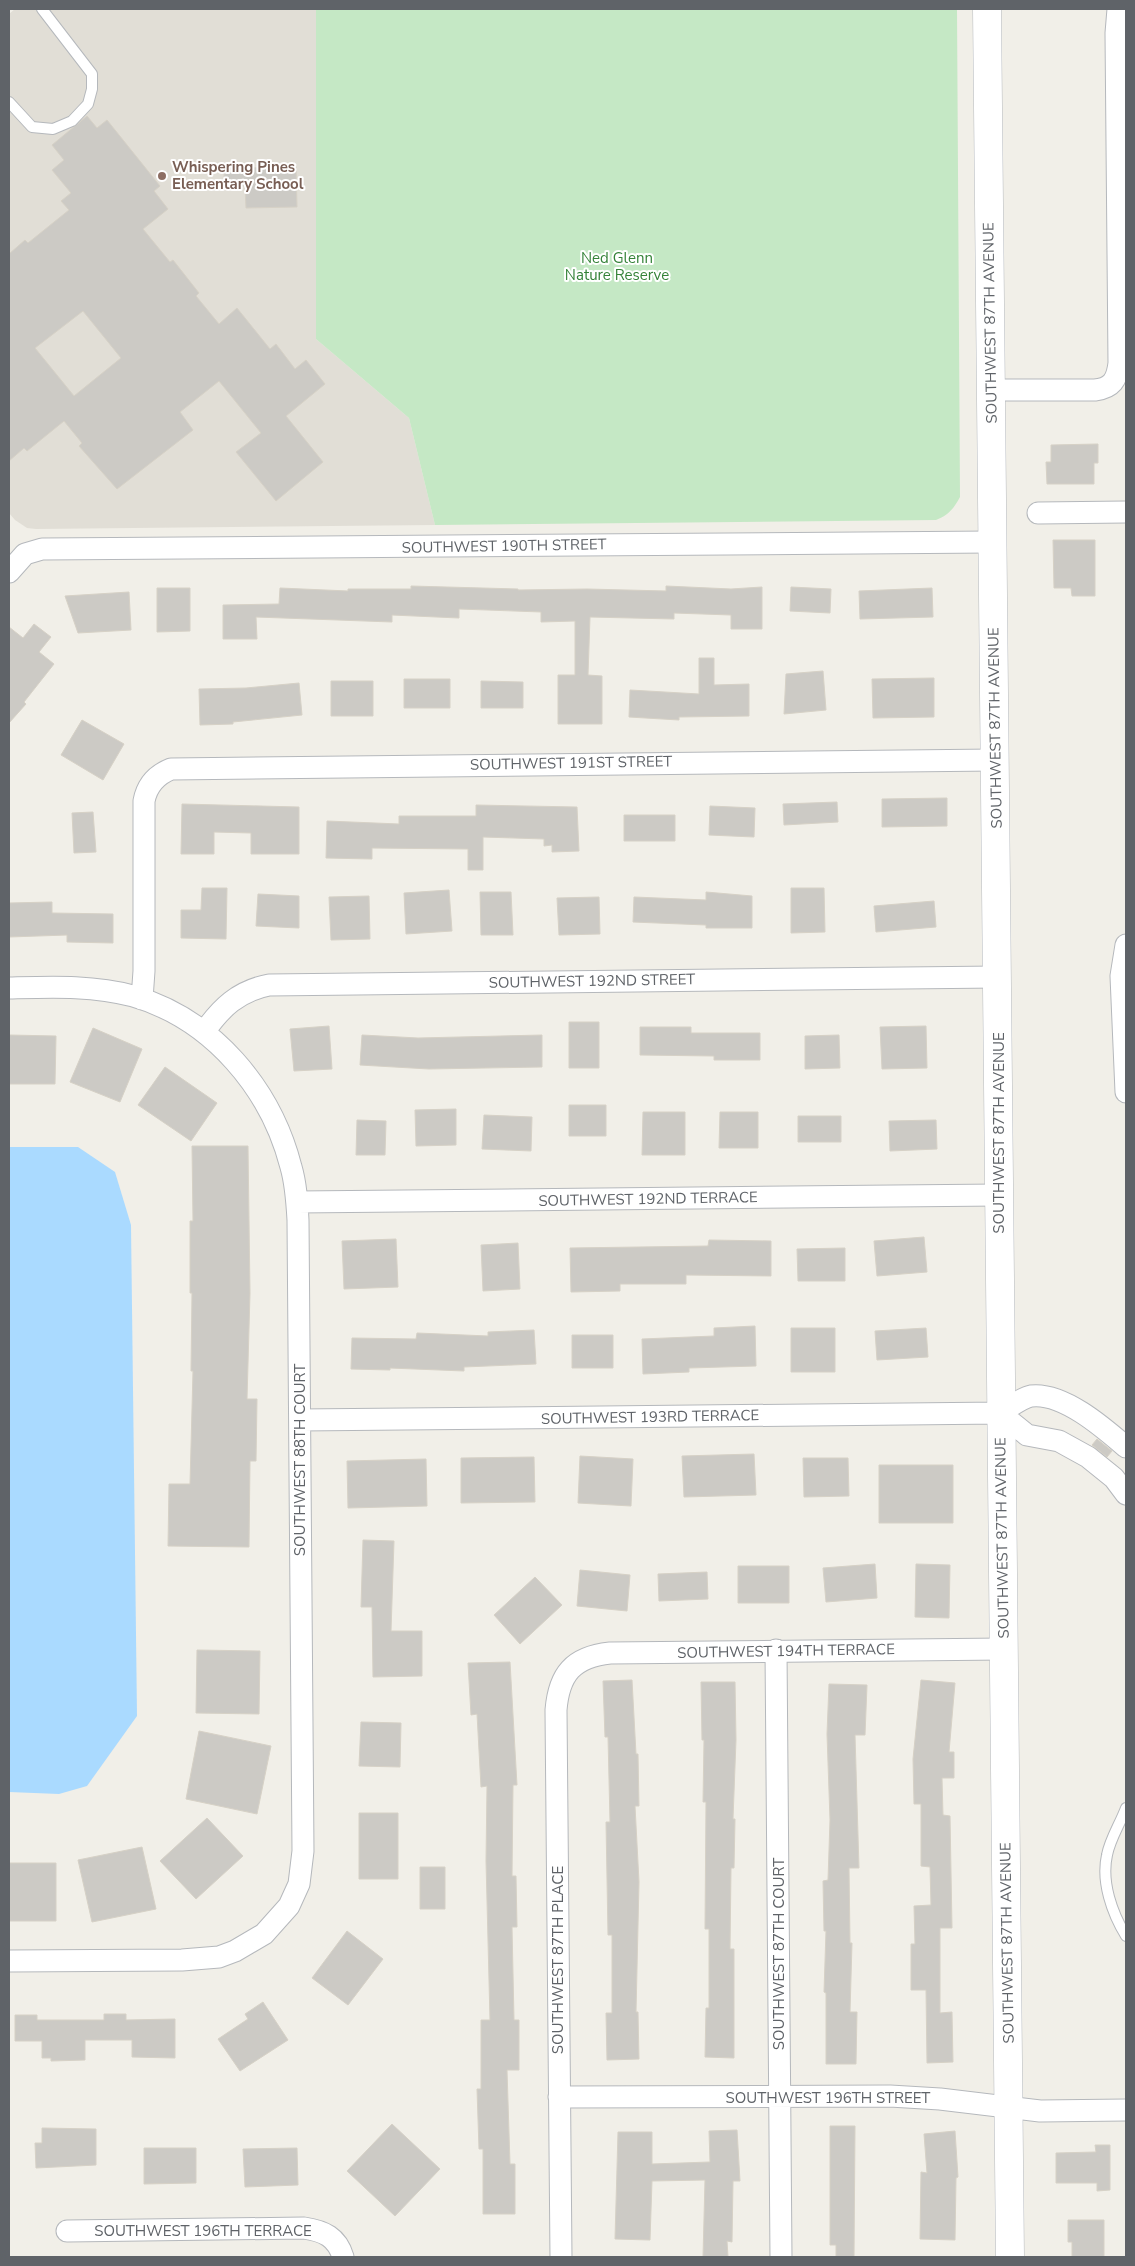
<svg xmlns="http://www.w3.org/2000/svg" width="1135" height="2266" font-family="'Nunito Sans',sans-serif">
  <rect width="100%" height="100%" fill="#f1efe8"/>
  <!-- education -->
  <path fill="#e1ded6" d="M15 9H316V339L409 418 435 525 36 529 27 528 15 520 9 513V14Z"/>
  <!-- green -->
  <path fill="#c5e8c5" d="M316 9H957L960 497C954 508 949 515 936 520L435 525 409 418 316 339Z"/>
  <!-- water -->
  <path fill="#aadaff" d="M9 1147H78L115 1172 131 1225 137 1716 87 1786 59 1794 9 1792Z"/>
  <!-- building -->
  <path fill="#cccac5" stroke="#d6d1c6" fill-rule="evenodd" d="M87 116 97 128 107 120 160 186 154 191 168 209 143 229 170 262 173 260 199 293 196 296 219 324 237 308 270 349 276 344 295 369 306 360 325 384 286 416 323 462 276 501 236 452 261 433 219 381 180 412 193 430 117 489 79 446 82 443 64 421 27 451 24 448 9 461V254L25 240 28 243 69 210 61 201 71 193 52 170 64 160 52 145ZM83 311 121 358 74 396 35 348Z
    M296 167 297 207 246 208 245 186H224V168Z
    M1098 444V463H1094V484H1047L1046 462H1051V445Z
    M1053 540H1095V596H1072L1071 588H1054Z
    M411 586 518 589V590L587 589 666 591V586L731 589 762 587V629H731V615L674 613V619L590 617 588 675 602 676V724H558V675H575V621L541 622V612L459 609V618L392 615V622L256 617 257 639H223V605L279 604 280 588 348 591V589H411Z
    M791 587 831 589 830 613 790 611Z
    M157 588H190V631L157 632Z
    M932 588 933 617 860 619 859 591Z
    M129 592 131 630 78 633 65 596Z
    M34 624 51 637 39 652 54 664 24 702 26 704 9 723V627L23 638Z
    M699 658H714V685L749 684V716L679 717V720L629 717 630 690 699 694Z
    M823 671 826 710 784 714 786 674Z
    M934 678V717L873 718 872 679Z
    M404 679H450V708H404Z
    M331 681H373V716H331Z
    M481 681 523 682V708H481Z
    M299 683 302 715 233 722V724L200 725 199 689 246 688Z
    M82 720 124 744 103 780 61 755Z
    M947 798V826L882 827V799Z
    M837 802 838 822 784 825 783 804Z
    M182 804 299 807V854H251V833L214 832V854H181Z
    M476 805 577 807 579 851 552 852V845L544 846V839L483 837V870H468V849L372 848V859L326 858 327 821 399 824V816H476Z
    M710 806 755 808 754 837 709 835Z
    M93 812 96 852 74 853 72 813Z
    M624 815H675V841H624Z
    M202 888H227L226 939 181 938V910H201Z
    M791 888H824L825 932 791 933Z
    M449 890 452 931 406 934 404 893Z
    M480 892H511L513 935H481Z
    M706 892 752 896V928H706V925L633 922 634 897 706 900Z
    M258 894 299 896V928L256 926Z
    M369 896 370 939 331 940 329 897Z
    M599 897 600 934 559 935 557 898Z
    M934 901 936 927 876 932 874 906Z
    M52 902V913L113 914V943L67 942V935L9 937V903Z
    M569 1022H599V1068H569Z
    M329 1026 332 1069 294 1071 290 1029Z
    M926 1026 927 1068 882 1069 880 1027Z
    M640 1027H691V1033H760V1060H714V1056L640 1055Z
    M93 1028 142 1049 120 1102 70 1082Z
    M9 1035 56 1036 55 1084H9Z
    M362 1035 418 1038 542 1035V1067L429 1069 360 1065Z
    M839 1035 840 1068 805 1069V1036Z
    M165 1067 217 1103 191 1141 138 1105Z
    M569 1105H606V1136H569Z
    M456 1109V1145L416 1146 415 1110Z
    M643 1112H685V1155H642Z
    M720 1112H758V1148H719Z
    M484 1115 532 1117 531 1151 482 1149Z
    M798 1116H841V1142H798Z
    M357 1120 386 1121 385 1155H356Z
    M936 1120 937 1149 890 1151 889 1121Z
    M192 1146H248L250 1293 247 1399H257L256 1461H250L249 1547 168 1546 169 1484H190L193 1371H191L192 1293H190V1221H193Z
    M924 1237 927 1272 877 1276 874 1241Z
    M396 1239 398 1287 344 1289 342 1241Z
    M709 1240 771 1241V1276L686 1275V1284H620V1291L571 1292 570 1248 708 1246Z
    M518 1243 520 1289 483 1291 481 1245Z
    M845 1248V1281H798L797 1249Z
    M755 1326 756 1366 689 1368V1372L643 1374 642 1339 714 1336V1328Z
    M791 1328H835V1372H791Z
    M926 1328 928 1357 877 1360 875 1331Z
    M534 1330 536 1364 464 1367V1371L390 1368V1370L351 1369 352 1338 416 1339 417 1333 488 1336V1332Z
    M572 1335H613V1368H572Z
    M1097 1439 1112 1451 1107 1457 1092 1445Z
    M754 1454 756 1495 684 1497 682 1456Z
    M580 1456 633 1459 631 1506 578 1503Z
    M534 1457 535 1502 461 1503V1458Z
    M803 1458H848L849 1496 804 1497Z
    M426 1459 427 1506 348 1508 347 1461Z
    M879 1465H953V1523H879Z
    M363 1540 394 1541 391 1631H422V1676L373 1677 372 1607H361Z
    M875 1564 877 1598 826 1602 823 1568Z
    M916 1564 950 1565 949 1618 915 1617Z
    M738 1566H789V1603H738Z
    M580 1570 630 1575 627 1611 577 1606Z
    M707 1572 708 1599 659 1601 658 1574Z
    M535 1577 562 1605 520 1644 494 1615Z
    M197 1650 260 1651 259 1714 196 1713Z
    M510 1662 517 1785H513L512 1876H516L517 1927H512L514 2020H519V2070H507L510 2164H515V2214H483V2149H479L477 2089H481V2020H490L486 1861 487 1786 481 1787 477 1714 471 1715 468 1663Z
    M632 1680 636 1754H638L639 1806H635L639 1882 636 2012H638L639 2059 607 2060 606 2013H612V1935H608L606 1822H610L608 1737H605L603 1681Z
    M921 1680 955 1683 949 1752H954V1778H942L943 1815 950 1816 952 1928H940V2013L952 2012 953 2062 927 2063 926 1990H911V1944H915L914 1906 931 1905 930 1867 921 1866V1804H914L913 1759Z
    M701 1682H735L736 1740 733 1819H735L734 1868H731L730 1949H734V2058L705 2057 706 2008H709V1929H705L706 1802H703L704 1740H702Z
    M829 1684 867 1685 865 1735H855L859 1868H849L850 1943H852L850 2012H857L856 2064H826V1993L824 1992 826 1931H824L823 1881 828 1880 830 1820 827 1734Z
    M361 1722 401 1723 400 1767 359 1766Z
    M199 1731 271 1746 257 1814 186 1799Z
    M359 1813H398V1879H359Z
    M207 1818 243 1856 196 1899 160 1861Z
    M142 1847 156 1909 92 1922 78 1860Z
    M9 1863H56V1921H9Z
    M420 1867H445V1909H420Z
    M347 1931 383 1959 348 2005 312 1978Z
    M263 2002 288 2040 240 2071 218 2039 248 2019 245 2014Z
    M104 2014H126V2020L175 2019V2058L132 2057V2040H85V2060L51 2061V2058H42V2041H15V2015H37V2020H104Z
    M392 2124 440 2169 395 2216 347 2171Z
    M830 2126H855L854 2257H836V2245H830Z
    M42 2128 96 2129V2165L36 2168 35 2143H42Z
    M737 2130 740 2181H733L732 2242 727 2241 728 2257H703L705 2180 652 2181 650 2240 615 2239 618 2132H652V2164L710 2162 709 2131Z
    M955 2131 958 2177 956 2178 955 2240 920 2239 921 2172 927 2173 924 2134Z
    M1095 2145H1110V2190L1097 2191V2183H1056V2153L1096 2152Z
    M144 2148H196V2183L144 2184Z
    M297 2148 298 2185 245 2187 243 2149Z
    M1068 2220H1104V2257H1072V2242H1068Z"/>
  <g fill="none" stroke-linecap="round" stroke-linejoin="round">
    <defs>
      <path id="lane" d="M9 102 32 127 53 129 72 121 88 104 92 89V74L42 9
        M1126 1808C1120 1824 1110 1839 1107 1855 1101 1882 1112 1913 1126 1936"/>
      <path id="street" d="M990 390H1095C1112 388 1117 380 1119 363L1116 33 1118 9
        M1038 513 1126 512
        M9 572 25 554 42 549 992 542
        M1126 945 1121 976 1126 1092
        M9 988C50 987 93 985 133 996 213 1019 271 1089 291 1167 296 1184 297 1202 298 1220L303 1851 299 1884 289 1906 264 1934 235 1951 219 1957 182 1960 9 1961
        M142 999 144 971V801C147 785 156 775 171 769L995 760
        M204 1032C221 1008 238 991 269 985L998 977
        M297 1202 999 1195
        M1000 1413 1027 1435 1059 1441 1088 1457 1114 1478 1126 1494
        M300 1420 1000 1413C1009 1408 1021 1398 1031 1396 1063 1392 1104 1428 1126 1447
        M776 1650 781 2257
        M559 2097 890 2096 940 2099 1040 2111 1126 2110
        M67 2231 304 2228C324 2231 337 2237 343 2257
        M561 2257 556 1710C559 1674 573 1657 610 1653L1004 1649"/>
      <path id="secondary" d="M987 9 1010 2257"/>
    </defs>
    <!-- lane casing -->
    <use href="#lane" stroke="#b5b8bc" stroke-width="12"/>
    <!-- street casing -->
    <use href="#street" stroke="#b5b8bc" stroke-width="23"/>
    <!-- secondary casing -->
    <use href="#secondary" stroke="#b6babf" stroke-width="29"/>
    <!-- lane -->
    <use href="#lane" stroke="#fff" stroke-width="10"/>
    <!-- street -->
    <use href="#street" stroke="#fff" stroke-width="21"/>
    <!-- secondary -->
    <use href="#secondary" stroke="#fff" stroke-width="28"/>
  </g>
  <!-- markers -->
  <circle fill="#8d6e63" stroke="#fff" stroke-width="2" cx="162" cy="176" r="5"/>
  <g text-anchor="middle" stroke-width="4" stroke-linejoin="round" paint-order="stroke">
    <!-- education labels -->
    <g font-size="15" font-weight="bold" fill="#785e54" stroke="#fff" text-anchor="start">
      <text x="172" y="172">Whispering Pines<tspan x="172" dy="17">Elementary School</tspan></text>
    </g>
    <!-- park labels -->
    <g font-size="15" fill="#348238" stroke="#fff">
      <text x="617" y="263">Ned Glenn<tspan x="617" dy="17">Nature Reserve</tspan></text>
    </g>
    <!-- street labels -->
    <g font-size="15" fill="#5f6368" stroke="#fff">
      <text transform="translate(990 323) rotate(-91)" y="5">SOUTHWEST 87TH AVENUE</text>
      <text transform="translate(504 546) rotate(-1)" y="5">SOUTHWEST 190TH STREET</text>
      <text transform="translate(995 728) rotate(-91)" y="5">SOUTHWEST 87TH AVENUE</text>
      <text transform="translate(571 763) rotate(-1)" y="5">SOUTHWEST 191ST STREET</text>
      <text transform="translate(592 981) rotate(-1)" y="5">SOUTHWEST 192ND STREET</text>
      <text transform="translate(999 1133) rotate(-90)" y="5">SOUTHWEST 87TH AVENUE</text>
      <text transform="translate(648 1199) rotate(-1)" y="5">SOUTHWEST 192ND TERRACE</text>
      <text transform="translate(650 1417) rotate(-1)" y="5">SOUTHWEST 193RD TERRACE</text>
      <text transform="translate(300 1460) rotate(-90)" y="5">SOUTHWEST 88TH COURT</text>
      <text transform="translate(1002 1538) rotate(-91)" y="5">SOUTHWEST 87TH AVENUE</text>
      <text transform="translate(786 1651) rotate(-1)" y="5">SOUTHWEST 194TH TERRACE</text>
      <text transform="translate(1007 1943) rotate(-91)" y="5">SOUTHWEST 87TH AVENUE</text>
      <text transform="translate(779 1954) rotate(-90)" y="5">SOUTHWEST 87TH COURT</text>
      <text transform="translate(558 1960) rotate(-90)" y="5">SOUTHWEST 87TH PLACE</text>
      <text x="828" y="2103">SOUTHWEST 196TH STREET</text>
      <text x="203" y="2236">SOUTHWEST 196TH TERRACE</text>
    </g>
  </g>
  <!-- border -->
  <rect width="1135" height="2266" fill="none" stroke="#5f6368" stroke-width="20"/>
</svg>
